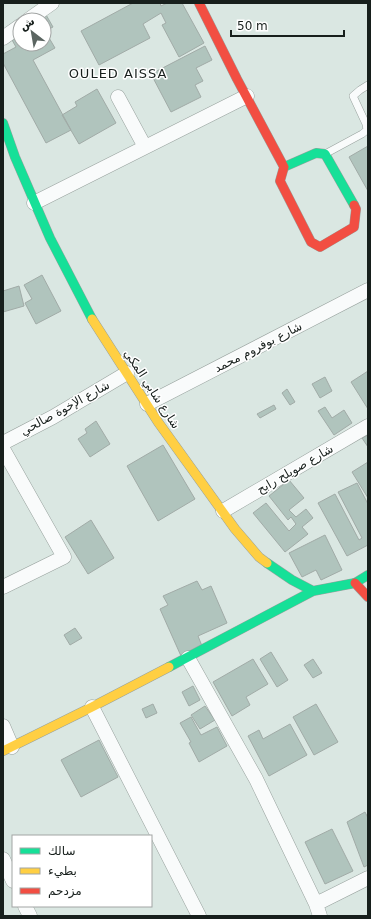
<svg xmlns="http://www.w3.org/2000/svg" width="371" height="919" font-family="'DejaVu Sans','Noto Sans Arabic',sans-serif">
  <rect width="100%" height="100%" fill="#dae7e2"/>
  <!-- building -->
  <path fill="#b0c4bd" stroke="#a1aba7" d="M133 3H160L161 6 167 3H182L204 43 179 57 162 25 166 23 161 13 143 24 150 38 99 65 81 31Z
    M45 13 53 27 45 31 55 48 33 60 71 130 46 143 3 63V54L16 47 8 33 20 26V44H44V20H32Z
    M205 46 212 60 196 68 203 81 195 85 201 97 171 112 151 74Z
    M97 89 116 123 79 144 62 115 77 106 75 102Z
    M368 146V191L349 157Z
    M42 275 61 311 36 324 25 303 32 299 24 285Z
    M19 286 24 306 3 312V291Z
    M368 371V409L351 382Z
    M325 377 332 391 320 398 312 384Z
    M287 389 295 402 290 405 282 393Z
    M274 405 276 409 260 418 257 414Z
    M325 407 332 418 344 410 352 423 334 435 318 411Z
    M96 421 110 444 90 457 78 439 87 433 85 429Z
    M368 435V447L362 438Z
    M163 445 195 499 158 521 127 466Z
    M368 462V498L352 472Z
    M289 480 304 498 289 510 296 517 306 509 313 518 302 527 308 534 285 552 253 513 266 503 289 531 296 524 291 517 288 520 269 496Z
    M357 483 368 504V545L347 556 318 503 335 494 359 540 362 538 338 492Z
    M91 520 114 558 88 574 65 537Z
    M325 535 342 570 321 580 316 570 302 577 289 553Z
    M197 581 202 590 211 586 227 623 198 636 202 646 181 656 160 609 168 605 163 596Z
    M75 628 82 638 70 645 64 635Z
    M271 652 288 680 277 687 260 659Z
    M253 659 268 684 246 697 250 705 232 716 213 682Z
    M313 659 322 673 313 678 304 665Z
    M193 686 200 700 189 706 182 692Z
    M153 704 157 713 146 718 142 709Z
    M316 704 338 742 314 755 293 717Z
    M205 706 215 720 200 729 191 715Z
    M191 717 201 735 217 727 227 746 199 762 189 743 191 742 180 723Z
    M290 724 307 755 269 776 248 736 259 730 263 739Z
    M99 740 118 777 81 797 61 760Z
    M365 812 368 818V865L364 867 347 822Z
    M332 829 353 871 325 884 305 842Z"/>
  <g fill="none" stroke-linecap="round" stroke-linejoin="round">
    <defs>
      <path id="lane" d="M325 154 362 134 367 130 366 124 353 96 360 90 368 85"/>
      <path id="street" d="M28 20 52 3
        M3 38 20 26
        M118 97 145 147
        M34 203 247 96
        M147 404 368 290
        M3 443 53 417 127 373
        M3 449 64 557 3 587
        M223 511 368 426
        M188 658 256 779 316 904 320 916
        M92 707 199 916
        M3 726 12 747
        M3 859 13 881
        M316 904 368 878
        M25 906 30 916"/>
      <path id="fast" d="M3 123 15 157 50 238 92 319
        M284 167 316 153 325 154 354 205
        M267 563 292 580 313 591 355 583 368 575
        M169 667 313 591"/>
      <path id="slow" d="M92 319 158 422 235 529 259 557 267 563
        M3 751 92 707 169 667"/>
      <path id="jam" d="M199 3 237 79 284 167 280 181 311 242 320 247 354 227 356 209 354 205
        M355 583 368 597"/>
    </defs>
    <!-- lane casing -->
    <use href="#lane" stroke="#98a29e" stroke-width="8"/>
    <!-- street casing -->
    <use href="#street" stroke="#98a29e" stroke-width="15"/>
    <!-- fast casing -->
    <use href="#fast" stroke="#98a29e" stroke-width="10"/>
    <!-- slow casing -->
    <use href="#slow" stroke="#98a29e" stroke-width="10"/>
    <!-- jam casing -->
    <use href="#jam" stroke="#98a29e" stroke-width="10"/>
    <!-- lane -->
    <use href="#lane" stroke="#f9fbfb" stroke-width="7"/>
    <!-- street -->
    <use href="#street" stroke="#f9fbfb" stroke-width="14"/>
    <!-- fast -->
    <use href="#fast" stroke="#16e098" stroke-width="9"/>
    <!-- slow -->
    <use href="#slow" stroke="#ffcf43" stroke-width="9"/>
    <!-- jam -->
    <use href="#jam" stroke="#f24e42" stroke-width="9"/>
  </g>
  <g text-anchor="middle" stroke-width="3" stroke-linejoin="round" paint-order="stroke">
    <!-- street labels -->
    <g font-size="12" fill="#171f1c" stroke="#fff">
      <text transform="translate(258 347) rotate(-27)" y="4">شارع بوفروم محمد</text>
      <text transform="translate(152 389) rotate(57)" y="4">شارع شابي المكي</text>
      <text transform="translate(65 408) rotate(-29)" y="4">شارع الإخوة صالحي</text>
      <text transform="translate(295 469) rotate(-30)" y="4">شارع صويلح رابح</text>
    </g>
    <!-- neighbourhood labels -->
    <g font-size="13" letter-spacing="1" fill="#171f1c" stroke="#fff">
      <text x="118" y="78">OULED AISSA</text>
    </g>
  </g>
  <!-- border -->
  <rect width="371" height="919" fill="none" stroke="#171f1c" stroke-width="8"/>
  <!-- legend -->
  <rect x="12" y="835" width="140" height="72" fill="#ffffff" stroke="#a2a5a4"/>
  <rect x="20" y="848" width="20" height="6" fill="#16e098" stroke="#a2a5a4"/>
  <text x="48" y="855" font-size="12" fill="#171f1c">سالك</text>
  <rect x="20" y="868" width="20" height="6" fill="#ffcf43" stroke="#a2a5a4"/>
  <text x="48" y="875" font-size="12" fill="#171f1c">بطيء</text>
  <rect x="20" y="888" width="20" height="6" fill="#f24e42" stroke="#a2a5a4"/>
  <text x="48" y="895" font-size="12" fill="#171f1c">مزدحم</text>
  <!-- north arrow -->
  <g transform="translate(32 32) rotate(329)"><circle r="19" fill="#ffffff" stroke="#a2a5a4"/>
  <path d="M0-3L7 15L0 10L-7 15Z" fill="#5b6561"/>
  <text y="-6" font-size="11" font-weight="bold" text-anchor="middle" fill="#171f1c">ش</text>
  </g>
  <!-- scale -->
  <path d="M231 30v6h113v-6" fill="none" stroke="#171f1c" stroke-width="2"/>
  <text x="237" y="30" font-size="12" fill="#171f1c" stroke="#ffffff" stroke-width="3" paint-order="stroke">50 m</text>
</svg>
